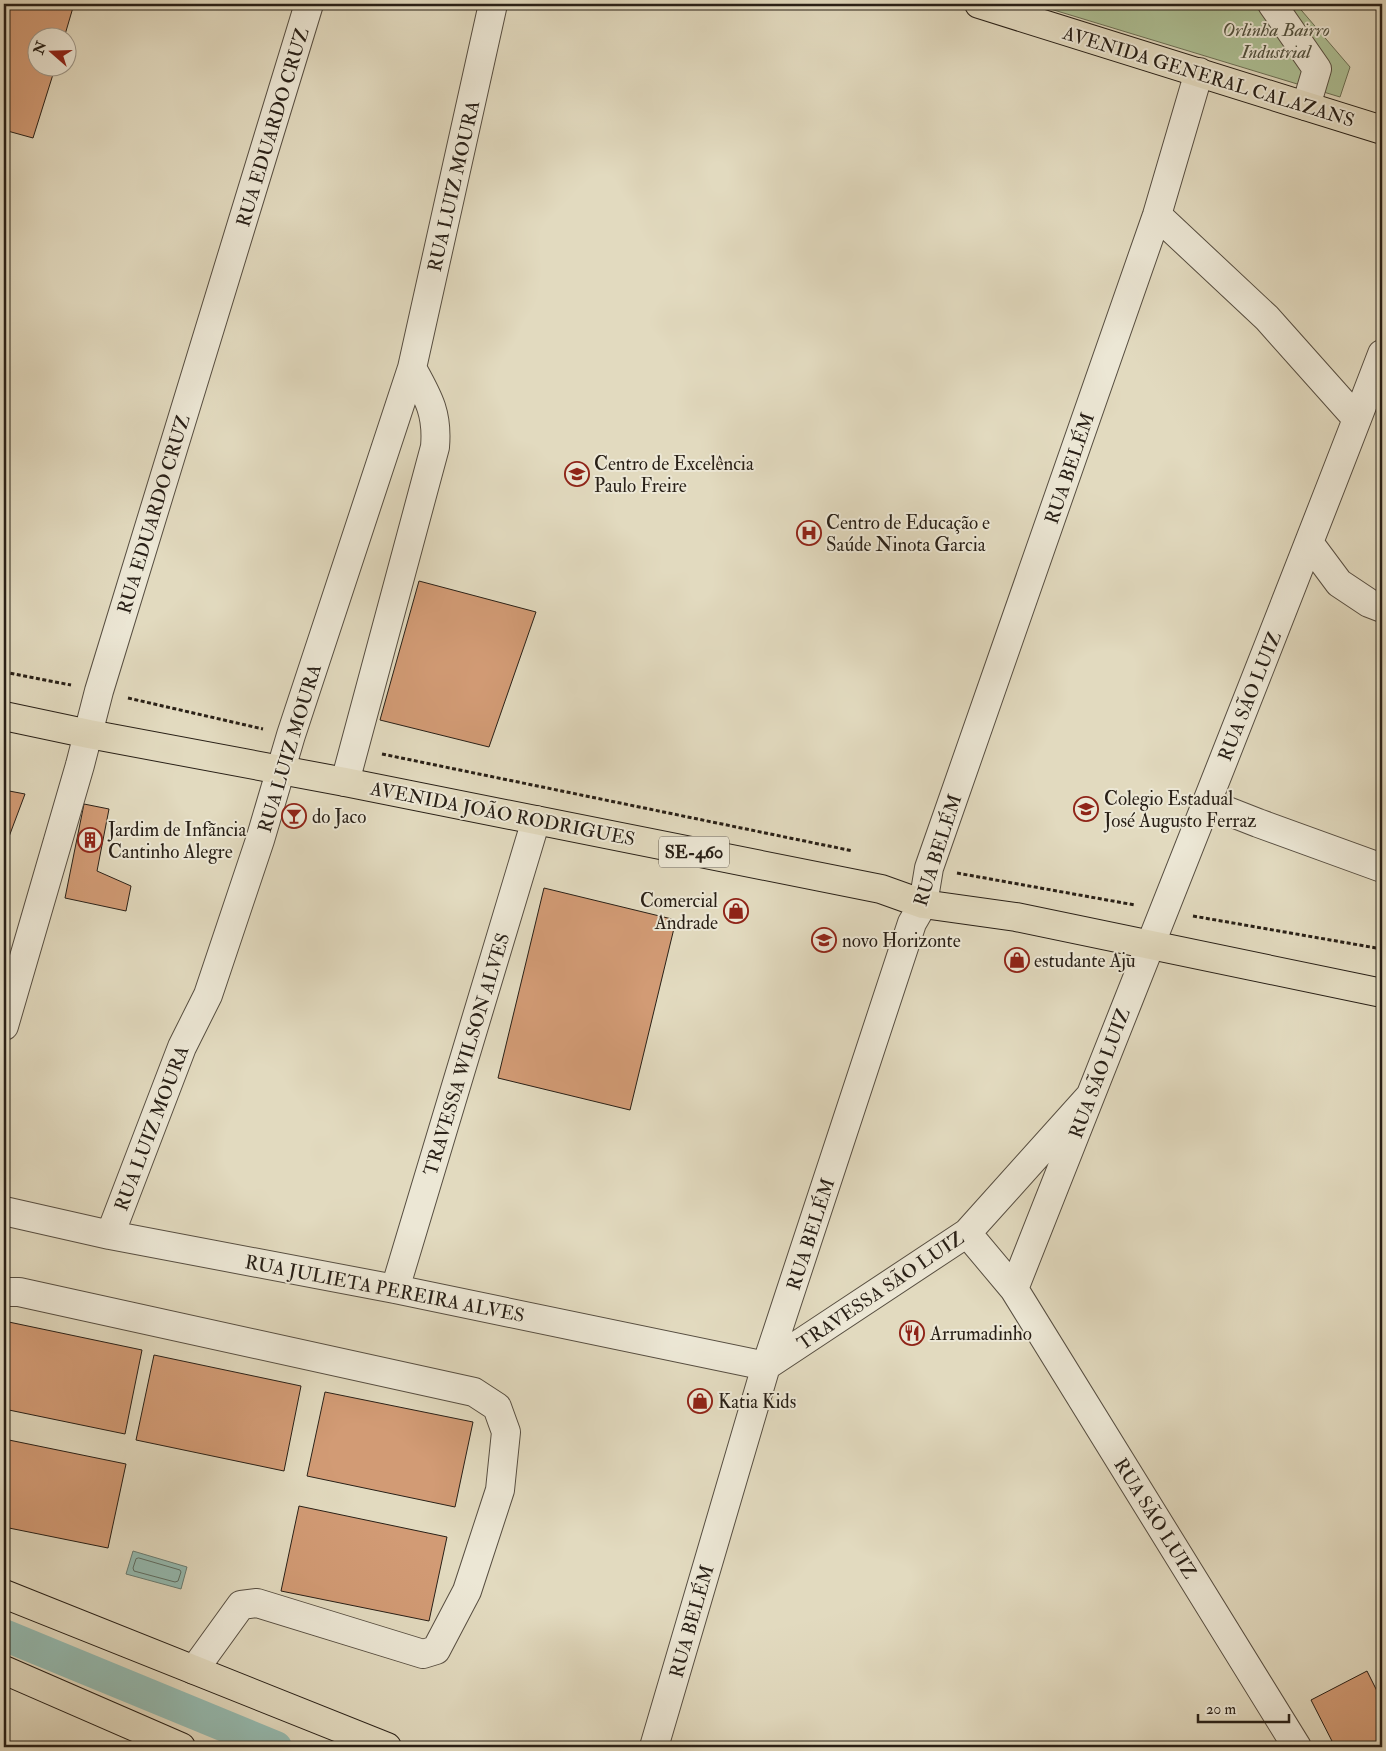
<svg xmlns="http://www.w3.org/2000/svg" width="1386" height="1751" font-family="'IM FELL Double Pica',serif">
  <rect width="100%" height="100%" fill="#e2dabf"/>
  <filter id="stains"><feTurbulence type="fractalNoise" baseFrequency=".004" numOctaves="4"/><feColorMatrix values="0 0 0 0 .2 0 0 0 0 .09 0 0 0 0 .02 0 0 0 .5 -.17"/></filter>
  <radialGradient id="worn" r=".72"><stop offset=".6" stop-color="#630" stop-opacity="0"/><stop offset="1" stop-color="#630" stop-opacity=".3"/></radialGradient>
  <!-- green -->
  <path fill="#aec196" stroke="#6c7056" d="M1034 4H1296L1350 67 1340 97Z"/>
  <!-- water -->
  <path fill="#95bbb1" stroke="#6a7d73" d="M133 1551 187 1567 181 1589 126 1574Z"/>
  <g fill="none" stroke-linecap="round" stroke-linejoin="round">
    <!-- shore -->
    <path stroke="#5f6e64" stroke-width="1" d="M139 1558 180 1570 181 1572 178 1581 175 1582 134 1571 133 1568 136 1559Z"/>
    <!-- canal -->
    <path stroke="#95bbb1" stroke-width="32" d="M4 1635 276 1747"/>
  </g>
  <!-- building -->
  <path fill="#d29b75" stroke="#292017" d="M4 4H74L64 38H38V68H55L33 138 4 130Z
    M419 581 536 612 489 747 380 720Z
    M4 790 25 794 4 850Z
    M84 804 109 809 97 871 131 886 126 911 65 898Z
    M544 888 676 920 630 1110 498 1078Z
    M4 1321 142 1350 125 1434 4 1409Z
    M154 1355 301 1386 284 1471 136 1440Z
    M325 1392 473 1422 455 1507 307 1476Z
    M4 1439 126 1464 108 1548 4 1527Z
    M299 1506 447 1537 429 1621 281 1591Z
    M1367 1671 1382 1701V1739L1366 1747H1335L1311 1700Z"/>
  <g fill="none" stroke-linecap="round" stroke-linejoin="round">
    <defs>
      <path id="minor" d="M1272 4 1317 69 1306 106
        M1157 215 1267 318 1357 419
        M1310 544 1339 583 1369 603 1382 608
        M345 782 435 447C438 413 428 397 412 368
        M1207 803 1258 823 1382 868
        M4 1026 80 765 99 691 309 4
        M4 1211 110 1235 395 1289 766 1366 967 1233 1090 1096
        M967 1233 1014 1289 1297 1747
        M110 1235 182 1047 208 995 260 840 291 735 412 368 493 4
        M395 1289 536 820
        M1014 1289C1137 977 1262 667 1382 354
        M4 1292H19L474 1392 497 1407 506 1432 500 1490 467 1591 436 1650 423 1654 257 1603 241 1605 194 1670
        M654 1747 766 1366 912 923 923 904 929 868 1157 215 1199 72"/>
      <path id="major" d="M979 4 1382 130
        M4 716 89 734 345 782 881 889 923 904 1016 917 1382 993
        M4 1594 387 1747
        M4 1670 181 1747"/>
    </defs>
    <!-- minor casing -->
    <use href="#minor" stroke="#574e41" stroke-width="30"/>
    <!-- major casing -->
    <use href="#major" stroke="#292017" stroke-width="30"/>
    <!-- path -->
    <path stroke="#292017" stroke-width="3" stroke-dasharray="4 2.5" stroke-linecap="butt" d="M4 672 71 685
      M128 698 263 729
      M382 754 853 851
      M957 873 1135 905
      M1193 916 1382 949"/>
    <!-- minor -->
    <use href="#minor" stroke="#ece7d5" stroke-width="28"/>
    <!-- major -->
    <use href="#major" stroke="#e2dabf" stroke-width="28"/>
  </g>
  <!-- icons -->
  <defs>
    <symbol id="school-ring" viewBox="-11 -11 22 22"><circle r="9.5" fill="#ece7d5" stroke="#8f2418" stroke-width="1.5"/><path d="M0-5L7-2L0 1L-7-2ZM-4 1L0 2.5L4 1V4Q0 6-4 4Z" fill="#8f2418"/></symbol>
    <symbol id="hospital-ring" viewBox="-11 -11 22 22"><circle r="9.5" fill="#ece7d5" stroke="#8f2418" stroke-width="1.5"/><path d="M-5-5h3v3.5h4V-5h3V5h-3V1.5h-4V5h-3Z" fill="#8f2418"/></symbol>
    <symbol id="bar-ring" viewBox="-11 -11 22 22"><circle r="9.5" fill="#ece7d5" stroke="#8f2418" stroke-width="1.5"/><path d="M-6-5H6L.8 .8V4.5H3.5V6h-7V4.5H-.8V.8Z" fill="#8f2418"/></symbol>
    <symbol id="building-ring" viewBox="-11 -11 22 22"><circle r="9.5" fill="#ece7d5" stroke="#8f2418" stroke-width="1.5"/><path d="M-4-6H4V6H1V3H-1V6H-4ZM-2.5-4.3h1.7v1.8h-1.7ZM.8-4.3h1.7v1.8H.8ZM-2.5-1h1.7V.8h-1.7ZM.8-1h1.7V.8H.8Z" fill="#8f2418"/></symbol>
    <symbol id="shop-ring" viewBox="-11 -11 22 22"><circle r="9.5" fill="#ece7d5" stroke="#8f2418" stroke-width="1.5"/><path d="M-5-2.5h2.3a2.7 3.5 0 0 1 5.4 0H5L5.5 6h-11ZM-1.5-2.5h3a1.5 2.3 0 0 0-3 0Z" fill="#8f2418"/></symbol>
    <symbol id="restaurant-ring" viewBox="-11 -11 22 22"><circle r="9.5" fill="#ece7d5" stroke="#8f2418" stroke-width="1.5"/><path d="M-5-6h1v4h1v-4h1v4h1v-4h1v5L-1.5 .5V6h-2V.5L-5-1ZM5-6V6H3V1.5H1.5Q1.5-4 5-6Z" fill="#8f2418"/></symbol>
  </defs>
  <g fill-rule="evenodd">
    <use href="#school-ring" x="563" y="460" width="28" height="28"/>
    <use href="#hospital-ring" x="795" y="519" width="28" height="28"/>
    <use href="#school-ring" x="1072" y="795" width="28" height="28"/>
    <use href="#bar-ring" x="280" y="802" width="28" height="28"/>
    <use href="#building-ring" x="76" y="826" width="28" height="28"/>
    <use href="#shop-ring" x="722" y="897" width="28" height="28"/>
    <use href="#school-ring" x="810" y="926" width="28" height="28"/>
    <use href="#shop-ring" x="1003" y="946" width="28" height="28"/>
    <use href="#restaurant-ring" x="898" y="1319" width="28" height="28"/>
    <use href="#shop-ring" x="686" y="1387" width="28" height="28"/>
  </g>
  <g text-anchor="middle" stroke-width="4" stroke-linejoin="round" paint-order="stroke">
    <!-- shield labels -->
    <rect fill="#ece7d5" stroke="#645c50" stroke-width="1" x="659" y="836.5" width="70" height="31" rx="4"/>
    <g font-size="18" font-weight="bold" fill="#292017">
      <text x="694" y="858">SE-460</text>
    </g>
    <!-- park labels -->
    <g font-size="19" font-style="italic" fill="#51503d" stroke="#ece7d5">
      <text x="1276" y="36">Orlinha Bairro<tspan x="1276" dy="22">Industrial</tspan></text>
    </g>
    <!-- street labels -->
    <g font-size="19" fill="#292017" stroke="#ece7d5">
      <text transform="translate(1209 76) rotate(17)" y="7">AVENIDA GENERAL CALAZANS</text>
      <text transform="translate(272 127) rotate(-73)" y="7">RUA EDUARDO CRUZ</text>
      <text transform="translate(453 186) rotate(-77)" y="7">RUA LUIZ MOURA</text>
      <text transform="translate(1069 468) rotate(-71)" y="7">RUA BELÉM</text>
      <text transform="translate(153 514) rotate(-73)" y="7">RUA EDUARDO CRUZ</text>
      <text transform="translate(1249 696) rotate(-68)" y="7">RUA SÃO LUIZ</text>
      <text transform="translate(289 748) rotate(-73)" y="7">RUA LUIZ MOURA</text>
      <text transform="translate(503 813) rotate(11)" y="7">AVENIDA JOÃO RODRIGUES</text>
      <text transform="translate(937 850) rotate(-72)" y="7">RUA BELÉM</text>
      <text transform="translate(466 1054) rotate(-73)" y="7">TRAVESSA WILSON ALVES</text>
      <text transform="translate(1099 1073) rotate(-69)" y="7">RUA SÃO LUIZ</text>
      <text transform="translate(151 1128) rotate(-69)" y="7">RUA LUIZ MOURA</text>
      <text transform="translate(810 1234) rotate(-72)" y="7">RUA BELÉM</text>
      <text transform="translate(385 1288) rotate(11)" y="7">RUA JULIETA PEREIRA ALVES</text>
      <text transform="translate(880 1290) rotate(-34)" y="7">TRAVESSA SÃO LUIZ</text>
      <text transform="translate(1156 1518) rotate(58)" y="7">RUA SÃO LUIZ</text>
      <text transform="translate(691 1621) rotate(-74)" y="7">RUA BELÉM</text>
    </g>
    <!-- poi labels -->
    <g font-size="19" fill="#292017" stroke="#ece7d5" text-anchor="start">
      <text x="594" y="470">Centro de Excelência<tspan x="594" dy="22">Paulo Freire</tspan></text>
      <text x="826" y="529">Centro de Educação e<tspan x="826" dy="22">Saúde Ninota Garcia</tspan></text>
      <text x="1104" y="805">Colegio Estadual<tspan x="1104" dy="22">José Augusto Ferraz</tspan></text>
      <text x="312" y="823">do Jaco</text>
      <text x="108" y="836">Jardim de Infãncia<tspan x="108" dy="22">Cantinho Alegre</tspan></text>
      <text x="718" y="907" text-anchor="end">Comercial<tspan x="718" dy="22">Andrade</tspan></text>
      <text x="842" y="947">novo Horizonte</text>
      <text x="1034" y="967">estudante Aju</text>
      <text x="930" y="1340">Arrumadinho</text>
      <text x="718" y="1408">Katia Kids</text>
    </g>
  </g>
  <!-- margin -->
  <rect width="1386" height="1751" fill="none" stroke="#e2dabf" stroke-width="20"/>
  <rect x="5" y="5" width="1376" height="1741" fill="none" stroke="#292017" stroke-width="2.5"/>
  <rect x="10" y="10" width="1366" height="1731" fill="none" stroke="#292017"/>
  <!-- north arrow -->
  <g transform="translate(52 52) rotate(290)"><circle r="24" fill="#ece7d5" stroke="#9e9789"/>
  <path d="M0-4L9 19L0 12L-9 19Z" fill="#8f2418"/>
  <text y="-8" font-size="14" font-weight="bold" text-anchor="middle" fill="#292017">N</text>
  </g>
  <!-- scale -->
  <path d="M1198 1714v8h91v-8" fill="none" stroke="#292017" stroke-width="2.5"/>
  <text x="1206" y="1714" font-size="15" fill="#292017" stroke="#ece7d5" stroke-width="4" paint-order="stroke">20 m</text>
  <rect width="100%" height="100%" filter="url(#stains)"/>
  <rect width="100%" height="100%" fill="url(#worn)"/>
</svg>
